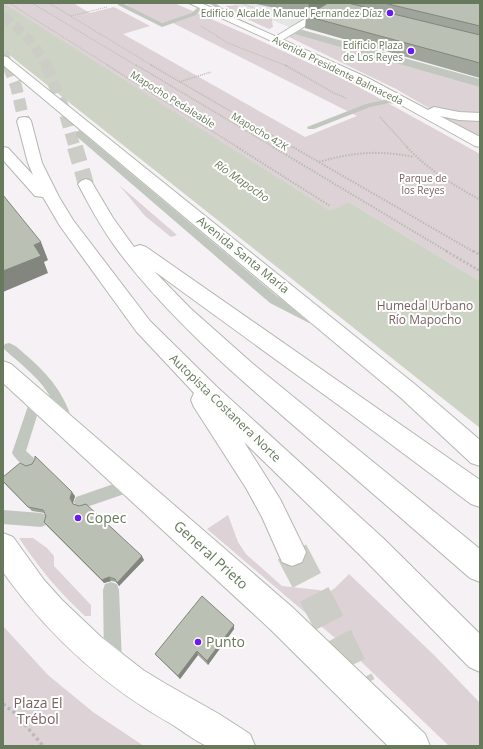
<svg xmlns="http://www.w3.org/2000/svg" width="483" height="749" font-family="'Open Sans',sans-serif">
  <rect width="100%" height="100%" fill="#f6f1f5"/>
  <!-- built -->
  <path fill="#e6e5e6" d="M231 3H345L298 31Z"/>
  <!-- green -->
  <path fill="#ddd2d5" d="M3 3H73L90 13 114 7 150 26 123 34 305 137 357 116 169 21 161 23 125 5 132 3H174L248 35 348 81 480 154V281L349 202 480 426Z
    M236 5 272 19 273 27 269 29 225 9 226 6Z
    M293 33 480 84V136L444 117 396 89 289 37Z
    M119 185 177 235 171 237 145 216Z
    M228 515 238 542 246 554 282 586 319 590 328 593 335 588 349 574 435 656 480 703V746H449L348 649 207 529Z
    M19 538H33L47 548 54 556V566L91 605V616H85C58 591 39 568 19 538Z
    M3 626 48 675 93 712 144 746H3Z"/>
  <!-- water -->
  <path fill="#cdd4c5" d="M3 3 330 211 349 202 480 281V428L3 50Z"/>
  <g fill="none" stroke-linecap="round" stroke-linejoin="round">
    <!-- highway-tunnel-far3 -->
    <path stroke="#cbcdc6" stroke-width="10" stroke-dasharray="10 5" stroke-linecap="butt" d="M3 16C21 30 37 46 47 66
      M3 52 8 66"/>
    <!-- highway-tunnel-far2 -->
    <path stroke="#cbcdc6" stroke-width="12" stroke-dasharray="12 6" stroke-linecap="butt" d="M8 65 16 86 24 121
      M46 65 62 104 75 148"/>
    <!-- highway-tunnel-far1 -->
    <path stroke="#cbcdc6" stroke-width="16" stroke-dasharray="16 8" stroke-linecap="butt" d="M75 147 86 184"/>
    <!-- highway-tunnel -->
    <path stroke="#cbcdc6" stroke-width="32" stroke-dasharray="32 16" stroke-linecap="butt" d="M292 552 337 638 360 686"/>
    <defs>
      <path id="secondary" d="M331 3H343L279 42 275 43 270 40Z"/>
      <path id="primary" d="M189 3H201L366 77 428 110 434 107 459 112 480 113V121L459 120 440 116 480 137V147L475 146 358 81Z
        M3 56 7 57 417 386 480 440V466L471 463 401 398 3 65Z
        M3 361 11 364 292 607 425 734 430 746H388L270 629 3 383Z
        M3 533 13 537 44 580 62 600 101 637 143 670 166 684 219 714 250 734 255 746C245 746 215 749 207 746 195 741 184 732 173 725 107 688 53 640 8 579L3 572Z"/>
      <path id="highway" d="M24 117 29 118 31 121 42 163 59 197 73 220 150 321 217 387 384 539 480 634V672L469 667 364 559 244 442 280 499 306 552 302 562 292 566 282 562 262 517 246 488 194 407 191 400 194 393 136 331 60 226 43 197 35 196 3 160V147L8 148 33 175 28 163 17 121 19 118Z
        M86 179 91 181 113 218 134 247 140 245 146 247 480 480V507L471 504 348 412 154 271 190 308 253 364 480 549V582L470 578C418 533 367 488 315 444 247 385 177 327 122 256 105 234 91 209 78 184L81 181Z"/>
    </defs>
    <!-- secondary casing -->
    <use href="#secondary" stroke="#b5bcb0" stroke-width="2"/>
    <!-- primary casing -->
    <use href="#primary" stroke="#b3baaf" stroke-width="2"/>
    <!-- highway casing -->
    <use href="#highway" stroke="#b3b8af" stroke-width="2"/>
    <!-- path-far4 -->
    <path stroke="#b7bcb4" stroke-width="1" stroke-dasharray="1 1" stroke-linecap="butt" d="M9 3 109 66
      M32 3 137 66
      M49 3 153 66
      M241 3 281 19
      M71 16 107 7
      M201 26 228 43 287 66"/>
    <!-- path-far3 -->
    <path stroke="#b7bcb4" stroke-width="1.5" stroke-dasharray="1 1" stroke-linecap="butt" d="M107 65 239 148
      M136 65 275 148
      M151 65 294 148
      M285 65 334 93 346 98
      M179 82 211 72
      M380 117 408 148"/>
    <!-- path-far2 -->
    <path stroke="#b7bcb4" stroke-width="2" stroke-dasharray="1.5 1.5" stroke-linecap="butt" d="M237 147 330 206
      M273 147 448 252
      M293 147 474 252
      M407 147C428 170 454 185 480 200
      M319 162C353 152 379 150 414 157"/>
    <!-- path-far1 -->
    <path stroke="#b7bcb4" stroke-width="2.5" stroke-dasharray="2 2" stroke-linecap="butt" d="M446 251 480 271
      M473 251 480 255"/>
    <!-- path -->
    <path stroke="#b7bcb4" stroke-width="3.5" stroke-dasharray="3 3" stroke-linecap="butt" d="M3 704 16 714 43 746"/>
    <!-- lane -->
    <path fill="#c1c7be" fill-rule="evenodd" d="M118 3H122L162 23 192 13 200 5 204 6 196 15 162 27 118 5Z
      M209 3H215L224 9 218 14H214V12L218 9Z
      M389 99 413 105 410 107 389 103 370 107 314 129H308L307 127 366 104Z
      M86 127H89L93 129 84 134 278 297 317 317 318 320 317 323H309L270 303 76 136V132Z
      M9 343C16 345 21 351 26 355 49 375 65 394 73 423L72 427 67 428 62 427C58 418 57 409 52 400 42 380 22 365 5 350L3 347 5 344Z
      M36 395 40 396 42 400 26 451 35 459 37 463 35 467 30 469C23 466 16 460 12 453L30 400 32 396Z
      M131 478 136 480 138 485 136 490 81 509 76 507 74 502 76 497Z
      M3 510 41 513 46 515 48 520 46 525 41 527 3 524Z
      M111 582 117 584 119 590 122 662 119 668 113 671 107 668 104 662 103 590 105 584Z"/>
    <!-- street -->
    <path fill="#c1c7be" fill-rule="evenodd" d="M292 27 480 79V87L288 32 287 30 288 28Z"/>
    <!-- secondary -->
    <use href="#secondary" fill="#fff" fill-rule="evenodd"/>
    <!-- primary -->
    <use href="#primary" fill="#fff" fill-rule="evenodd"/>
    <!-- highway -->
    <use href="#highway" fill="#fff" fill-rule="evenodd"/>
  </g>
  <!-- wall -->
  <path fill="#a0a59b" d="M252 3H480V78L305 28 306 16 308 15Z
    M3 482 75 496 73 503 74 505 144 560 119 586 117 582 111 581 104 583 47 526 44 522 46 516 45 513 32 511Z
    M234 625V629L208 665 198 655 180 679 155 654Z"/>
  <!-- shaded-wall -->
  <path fill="#82867e" d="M309 3H328L308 15Z
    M41 242 48 260 44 262 48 273 3 292V271L34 245Z
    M72 492 75 496 73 503 75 508 70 498Z
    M142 556 144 560 119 586 117 583Z
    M109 577 111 581 104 583 102 580Z
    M234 625V629L208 665 207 661Z
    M197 651 198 655 180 679 178 676Z"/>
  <!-- building -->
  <path fill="#bac0b4" stroke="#82867e" d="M328 3H348L480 35V63L306 16Z
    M384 3H480V26Z
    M3 195 41 242 34 245 41 256 3 271Z
    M35 456 72 492 70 498 73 504 79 506 86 504 142 556 117 583 115 579 109 577 102 580 44 522 46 516 43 510 28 507 3 481V477L20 463 26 466 32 464 35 459Z
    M202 596 234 625 207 661 197 651 178 676 155 654Z"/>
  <!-- markers -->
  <g fill="#6a19ee" stroke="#fff" stroke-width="1.5">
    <circle cx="390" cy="13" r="4"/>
    <circle cx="411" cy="51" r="4"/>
    <circle cx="78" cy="518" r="4"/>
    <circle cx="198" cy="642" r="4"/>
  </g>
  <g text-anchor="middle" stroke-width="4" stroke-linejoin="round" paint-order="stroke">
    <!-- far-poi labels -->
    <g font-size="10" fill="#66795a" stroke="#fff" text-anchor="end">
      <text x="382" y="17">Edificio Alcalde Manuel Fernandez Díaz</text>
      <text x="403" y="49">Edificio Plaza<tspan x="403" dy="12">de Los Reyes</tspan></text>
    </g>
    <!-- far-street labels -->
    <g font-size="10" fill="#66795a" stroke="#fff">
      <text transform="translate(338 70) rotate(26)" y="4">Avenida Presidente Balmaceda</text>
      <text transform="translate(173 99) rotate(32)" y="4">Mapocho Pedaleable</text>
      <text transform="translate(260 131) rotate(31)" y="4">Mapocho 42K</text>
    </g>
    <!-- far-park labels -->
    <g font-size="10" fill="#7b6263" stroke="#fff">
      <text x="423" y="182">Parque de<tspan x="423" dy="12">los Reyes</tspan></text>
    </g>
    <!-- far-water labels -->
    <g font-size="11" font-style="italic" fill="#6c7b59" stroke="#fff">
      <text transform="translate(242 181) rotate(35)" y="4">Río Mapocho</text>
    </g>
    <!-- street labels -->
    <g font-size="12" fill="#66795a" stroke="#fff">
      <text transform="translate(243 255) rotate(39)" y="4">Avenida Santa María</text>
      <text transform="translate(225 408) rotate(44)" y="4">Autopista Costanera Norte</text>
    </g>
    <!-- park labels -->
    <g font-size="12" fill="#7b6263" stroke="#fff">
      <text x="425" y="310">Humedal Urbano<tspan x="425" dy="14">Río Mapocho</tspan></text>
    </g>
    <!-- near-poi labels -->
    <g font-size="14" fill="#66795a" stroke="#fff" text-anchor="start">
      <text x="86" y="523">Copec</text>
      <text x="206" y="647">Punto</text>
    </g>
    <!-- near-street labels -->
    <g font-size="14" fill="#66795a" stroke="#fff">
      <text transform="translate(211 555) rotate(42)" y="5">General Prieto</text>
    </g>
    <!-- near-park labels -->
    <g font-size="14" fill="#7b6263" stroke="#fff">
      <text x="38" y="708">Plaza El<tspan x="38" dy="16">Trébol</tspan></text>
    </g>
  </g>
  <!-- border -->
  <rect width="483" height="749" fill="none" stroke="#66795a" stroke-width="8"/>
</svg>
